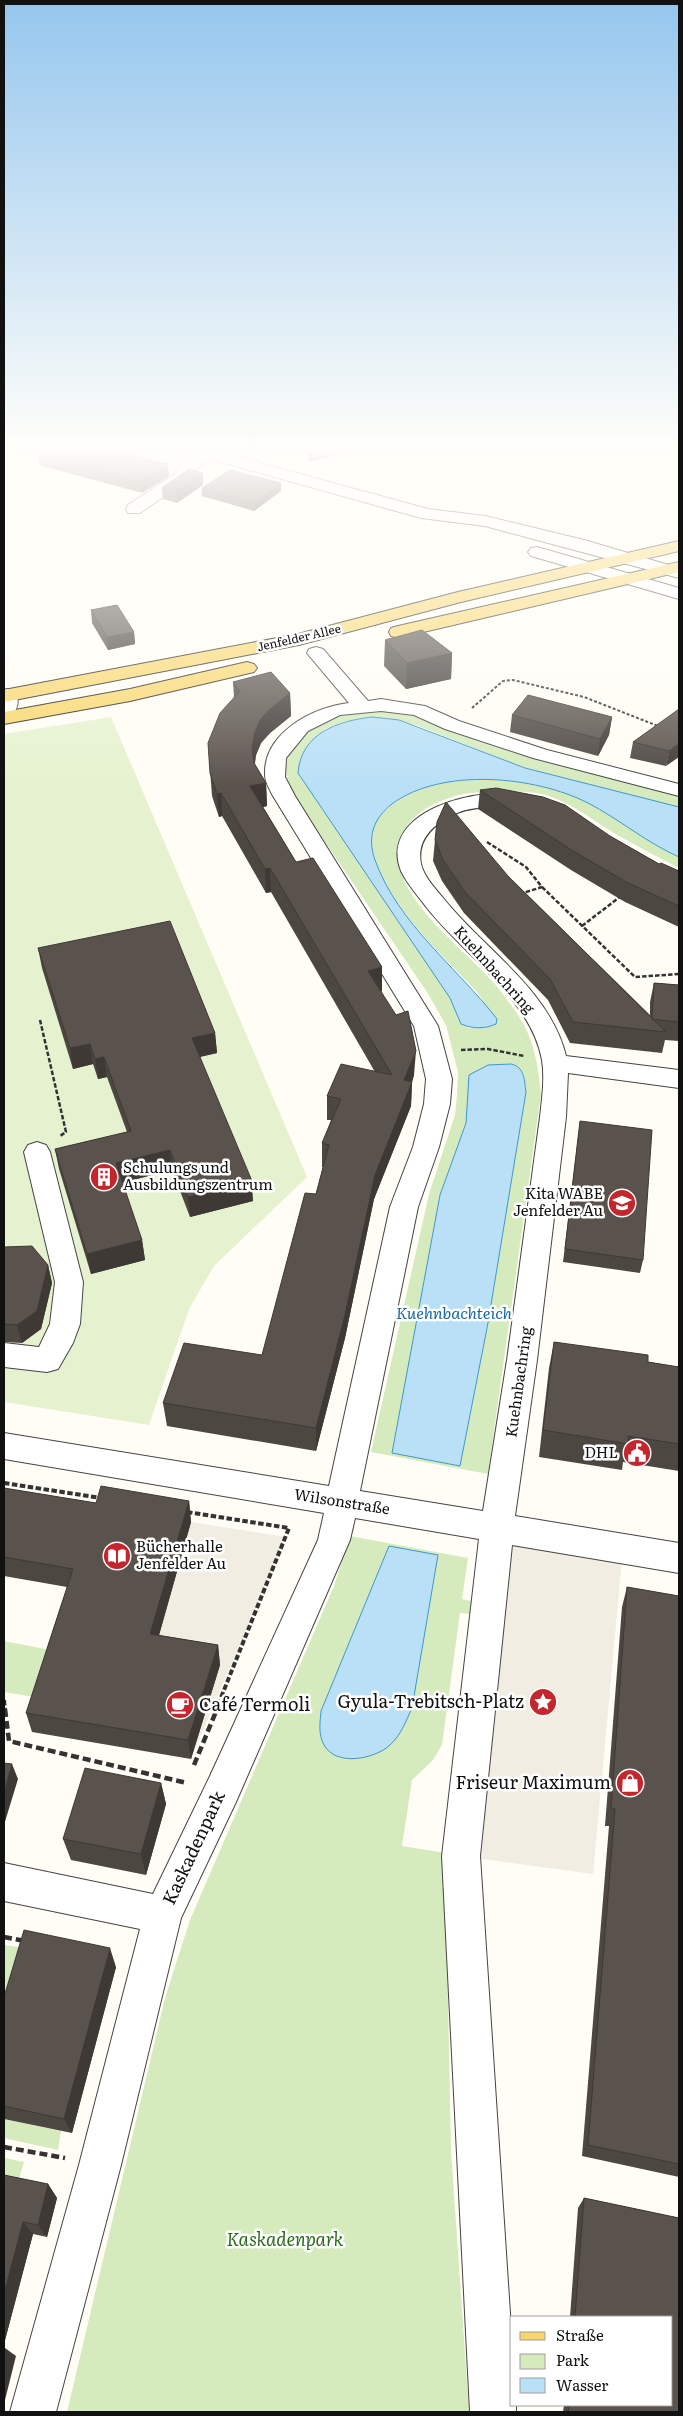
<svg xmlns="http://www.w3.org/2000/svg" width="683" height="2416" font-family="Literata,serif">
  <rect width="100%" height="100%" fill="#fffdf5"/>
  <!-- green -->
  <path fill="#d5ebbd" fill-rule="evenodd" d="M369 709 404 712 522 755 679 797V807L525 768 416 725 372 717 343 722 325 729 298 773 450 998 461 1024 469 1028 490 1026C488 1018 487 1008 483 1001 477 989 457 972 448 962 424 937 398 909 383 878 369 849 364 826 392 805 442 767 535 776 588 803 619 819 647 843 679 857V868C659 858 639 847 619 836 593 821 567 798 536 793 524 791 510 792 498 792 482 792 464 792 449 798 430 805 412 814 403 833 377 887 462 946 493 982 502 992 510 1004 518 1015 534 1039 538 1065 541 1094L488 1474 371 1452 429 1194 455 1115 457 1095 458 1072 446 1025 427 992 295 798C290 785 282 771 287 757 288 752 293 748 296 744 314 723 341 712 369 709ZM511 1064 523 1072 526 1092 488 1323 460 1466 393 1453 440 1195 466 1123 468 1101 488 1065Z
    M350 1536 468 1558 462 1599 471 1601 470 1614 460 1613 442 1745 433 1760 412 1780 402 1846 445 1853 451 2150 469 2412H67L165 1998 190 1920 334 1586Z
    M4 1641 50 1650 34 1697 4 1692Z
    M4 1945 33 1949 4 2046Z
    M4 2119 61 2131 58 2150 4 2138Z
    M4 2158 24 2162 16 2189 4 2186Z"/>
  <!-- pitch -->
  <path fill="#e6f2cf" d="M111 717 307 1177 214 1266 189 1309 149 1425 4 1402V734Z"/>
  <!-- plaza -->
  <path fill="#f1ede2" d="M191 1522 286 1537 191 1759 153 1653Z
    M497 1528 623 1549 593 1874 461 1856Z"/>
  <!-- water -->
  <path fill="#b9e0f7" stroke="#3f96cf" d="M372 717 399 720 525 768 679 807V857C647 843 619 819 588 803 535 776 442 767 392 804 373 819 367 837 375 860 398 924 457 967 497 1019L496 1024C485 1029 473 1029 461 1024L450 998 298 773C301 733 338 721 372 717Z
    M511 1064C525 1067 524 1080 526 1092L488 1323 460 1466 392 1453 440 1195 466 1123 469 1075 488 1065Z
    M389 1546 438 1555 412 1708C406 1721 401 1735 390 1745 375 1759 336 1767 324 1745 318 1734 320 1723 321 1711Z"/>
  <g fill="none" stroke-linecap="round" stroke-linejoin="round">
    <defs>
      <path id="minor" d="M182 449H209L428 509 485 516 584 540 679 568V578L485 526 421 518 210 459 193 471 188 480 140 513H128L126 509 128 505 175 474 180 465 195 455 184 452Z
        M537 547 679 588V599L531 556 528 552 531 548Z
        M316 647 323 649 368 701 381 699 425 706 459 721 547 750 679 784V796L533 758 445 729 414 715 381 711 340 715 308 731 286 758 285 777 295 796 438 1026 452 1079 450 1104 439 1147 418 1207 360 1491 483 1511 507 1360 540 1117C542 1098 545 1079 542 1060 531 999 464 955 427 908 419 897 407 884 401 871 377 810 482 785 523 796L527 800 523 804C501 810 479 804 457 813 435 823 416 838 421 864 424 877 436 889 444 899 484 949 550 990 566 1056L679 1070V1088L568 1073 566 1117 537 1360 515 1516 679 1543V1573L512 1545 480 1856 512 2344V2405H516V2412H470L442 1856 479 1539 355 1518 350 1540 236 1802 181 1918 121 2165 56 2412H10L79 2165 140 1929 4 1901V1863L153 1894 210 1776 318 1540 324 1513 4 1459V1433L329 1486 390 1207 413 1147 424 1104 426 1079 414 1026 273 796C270 790 265 782 265 775 263 733 313 707 349 703L307 653 309 649Z
        M7 689 14 691C21 701 17 709 11 718L4 720V690Z
        M37 1142 46 1145 50 1152 83 1282 80 1324 73 1343 58 1369 47 1372 4 1367V1343L39 1347 50 1324 55 1282 24 1152 28 1145Z"/>
      <path id="major" d="M679 541V551L461 602 299 645 4 702V690L298 634 458 592Z
        M679 562V572L398 638 391 636 389 632 391 628 398 626Z
        M247 662 254 664 257 668 254 672 130 701 4 724V712L130 689Z"/>
    </defs>
    <!-- minor casing -->
    <use href="#minor" stroke="#444" stroke-width="2"/>
    <!-- major casing -->
    <use href="#major" stroke="#222" stroke-width="2"/>
    <!-- path-far3 -->
    <path stroke="#333" stroke-width="2" stroke-dasharray="3 2" stroke-linecap="butt" d="M472 708 503 681 513 680 584 697 658 726"/>
    <!-- path-far2 -->
    <path stroke="#333" stroke-width="2.5" stroke-dasharray="4.5 2" stroke-linecap="butt" d="M487 842 526 867 542 887 523 893
      M542 887 635 977 679 974
      M582 926 621 896
      M40 1020 66 1132 60 1136
      M461 1050 488 1049 524 1056"/>
    <!-- path-far1 -->
    <path stroke="#333" stroke-width="4" stroke-dasharray="5.5 2.5" stroke-linecap="butt" d="M4 1483 101 1498
      M187 1512 289 1528 216 1710
      M4 1700 5 1710"/>
    <!-- path -->
    <path stroke="#333" stroke-width="4.5" stroke-dasharray="8 4" stroke-linecap="butt" d="M5 1709 9 1741 187 1783
      M194 1765 217 1709
      M4 1937 25 1941
      M4 2147 65 2158"/>
    <!-- minor -->
    <use href="#minor" fill="#fff" fill-rule="evenodd"/>
    <!-- major -->
    <use href="#major" fill="#f9d66b" fill-rule="evenodd"/>
  </g>
  <!-- wall -->
  <path fill="#4d4742" d="M308 449H361L309 462 308 460Z
    M136 452V456L169 476 142 493 39 465 38 454Z
    M203 473V485L177 503 163 499 162 488Z
    M281 483V491L254 511 202 496V488Z
    M91 610 134 632 135 644 108 650 92 623Z
    M385 640 452 653 451 679 406 689 384 666Z
    M233 682 290 693 291 716 270 733 261 743 256 755 255 764 266 783 267 806 263 807 296 862 382 967V991H381L414 1075 412 1082 411 1106 374 1199 345 1338 316 1451 167 1426 163 1403 262 1355 316 1194 323 1167H322V1143L331 1120H327V1096L375 1072 271 892 266 893 222 816 219 817 212 796 208 743 234 697Z
    M679 709 666 766 630 758 633 742Z
    M512 715 612 717 609 735 598 756 510 732Z
    M480 790 610 836 659 864 679 871V927L625 902 571 870 478 809Z
    M435 840 508 876 650 1015V1002L654 983 679 985V1041L665 1040 662 1053 570 1043 548 1000 464 913 442 881 433 861Z
    M38 948 215 1033 217 1053 200 1057 253 1201 190 1217 172 1170 122 1183 142 1240 145 1260 91 1274 59 1169 55 1149 127 1132 107 1077 98 1079 93 1064 73 1069 42 968Z
    M580 1121 643 1260 640 1273 563 1262Z
    M4 1247 48 1265 52 1283 41 1329 22 1343 4 1342Z
    M554 1342 648 1362 679 1367V1471L623 1462 622 1470 539 1457 549 1368Z
    M4 1488 96 1503 189 1501 191 1522 159 1635 218 1645 220 1665 191 1759 32 1732 26 1713 67 1587 4 1576Z
    M627 1587 679 1596V2177L582 2156 609 1826H605L622 1607Z
    M161 1783 166 1804 146 1875 71 1860 63 1839Z
    M116 1967 72 2133 4 2119V1997Z
    M4 2175 48 2184 57 2198 47 2237 33 2234 4 2344Z
    M584 2198 679 2218V2412H563L564 2405H672V2317H570L578 2208Z"/>
  <!-- shaded-wall -->
  <path fill="#3f3936" d="M309 449H361L309 462Z
    M168 464 169 476 142 493 141 482Z
    M203 473V485L177 503 176 491Z
    M281 483V491L254 511V503Z
    M134 632 135 644 108 650 107 637Z
    M452 653 451 679 406 689 407 663Z
    M290 693 291 716 270 733 261 743 256 755 253 771 252 748 255 732 260 720 269 710Z
    M612 717 609 735 598 756 600 739Z
    M679 743V757L666 766 669 751Z
    M266 783 267 806 252 810 250 786Z
    M221 793 222 816 219 817 217 794Z
    M270 868 271 892 266 893 265 869Z
    M382 967V991L368 995V971Z
    M215 1033 217 1053 194 1058 192 1038Z
    M90 1044 93 1064 73 1069 70 1048Z
    M416 1051 414 1075 412 1082 411 1106 374 1199 345 1338 316 1451V1428L375 1175 404 1080Z
    M104 1057 107 1077 98 1079 95 1059Z
    M170 1150 172 1170 119 1183 116 1163Z
    M252 1181 253 1201 190 1217 188 1197Z
    M142 1240 145 1260 91 1274 87 1254Z
    M48 1265 52 1283 41 1329 22 1343 17 1325Z
    M189 1501 191 1522 154 1653 150 1634Z
    M218 1645 220 1665 191 1759 188 1740Z
    M12 1764 18 1779 4 1825V1792Z
    M161 1783 166 1804 146 1875 141 1854Z
    M110 1948 116 1967 72 2133 64 2119Z
    M48 2184 57 2198 47 2237 38 2225Z
    M23 2222 33 2234 4 2344V2294Z
    M5 2348 16 2356 4 2404V2354Z"/>
  <!-- building -->
  <path fill="#5a524d" stroke="#3f3936" d="M44 449H127L136 452 131 455 168 464 141 482 38 454Z
    M189 469 203 473 176 491 162 488Z
    M230 470 281 483 254 503 202 488Z
    M117 605 134 632 107 637 91 610Z
    M422 630 452 653 407 663 385 640Z
    M271 672 290 693 269 710 260 720 255 732 252 748 254 763 266 783 250 786 296 862 313 858 382 967 368 971 396 1015 408 1011 416 1051 404 1080 412 1082 375 1175 345 1315 316 1428 163 1403 184 1343 262 1355 305 1193 316 1194 329 1145 322 1143 341 1099 327 1096 341 1064 392 1075 270 868 265 869 221 793 217 794 210 773 208 743 220 713 240 691 233 682Z
    M528 695 612 717 600 739 512 715Z
    M679 709V743L669 751 633 742Z
    M496 788 543 797 565 805 610 836 659 864 661 863 679 871V906L628 883 573 851 480 790Z
    M446 802 508 876 666 1032 573 1022 550 979 465 892 443 860 435 840 437 822Z
    M170 921 215 1033 192 1038 252 1181 188 1197 170 1150 116 1163 142 1240 87 1254 55 1149 131 1131 104 1057 95 1059 90 1044 70 1048 38 948Z
    M654 983 679 985V1022L652 1019Z
    M580 1121 652 1130 643 1260 565 1249Z
    M32 1246 48 1265 37 1311 17 1325 4 1324V1247Z
    M554 1342 648 1355V1362L679 1367V1444L628 1436V1444L543 1430Z
    M101 1486 189 1501 150 1634 218 1645 188 1740 26 1713 73 1569 4 1557V1488L96 1503Z
    M627 1587 679 1596V2164L588 2145 615 1809 611 1808Z
    M4 1763 12 1764 4 1792Z
    M85 1768 161 1783 141 1854 63 1839Z
    M24 1930 110 1948 64 2119 4 2106V1997Z
    M4 2175 48 2184 38 2225 23 2222 4 2294Z
    M584 2198 679 2218V2412H568L569 2405H672V2317H575Z"/>
  <!-- sky -->
  <linearGradient id="sky" x2="0" y2="1"><stop stop-color="#95c6ee"/><stop offset="0.57" stop-color="#fffefa"/><stop offset="1" stop-color="#fffefa" stop-opacity="0"/></linearGradient>
  <rect width="683" height="788" fill="url(#sky)"/>
  <!-- icons -->
  <defs>
    <symbol id="building-disc" viewBox="-11 -11 22 22"><circle r="9.5" fill="#c4262e" stroke="#fff"/><path d="M-4-6H4V6H1V3H-1V6H-4ZM-2.5-4.3h1.7v1.8h-1.7ZM.8-4.3h1.7v1.8H.8ZM-2.5-1h1.7V.8h-1.7ZM.8-1h1.7V.8H.8Z" fill="#fff"/></symbol>
    <symbol id="school-disc" viewBox="-11 -11 22 22"><circle r="9.5" fill="#c4262e" stroke="#fff"/><path d="M0-5L7-2L0 1L-7-2ZM-4 1L0 2.5L4 1V4Q0 6-4 4Z" fill="#fff"/></symbol>
    <symbol id="civic-disc" viewBox="-11 -11 22 22"><circle r="9.5" fill="#c4262e" stroke="#fff"/><path d="M-.6-6.5H3V-4.5H.6V-3L4-1V1h2V6H-6V1h2V-1L-.6-3ZM-1.2 2.5V6h2.4V2.5Z" fill="#fff"/></symbol>
    <symbol id="library-disc" viewBox="-11 -11 22 22"><circle r="9.5" fill="#c4262e" stroke="#fff"/><path d="M-6-4Q-3-5.5-.7-3.5V5Q-3 3-6 4ZM6-4Q3-5.5 .7-3.5V5Q3 3 6 4Z" fill="#fff"/></symbol>
    <symbol id="sight-disc" viewBox="-11 -11 22 22"><circle r="9.5" fill="#c4262e" stroke="#fff"/><path d="M0-6L1.8-2.2L6-1.7L2.9 1.2L3.7 5.4L0 3.3L-3.7 5.4L-2.9 1.2L-6-1.7L-1.8-2.2Z" fill="#fff"/></symbol>
    <symbol id="cafe-disc" viewBox="-11 -11 22 22"><circle r="9.5" fill="#c4262e" stroke="#fff"/><path d="M-5.5-4.5H6V0H3Q3 3.5 0 3.5H-2.5Q-5.5 3.5-5.5 0ZM3-3.2v2h1.7v-2ZM-6 4.5H4V6H-6Z" fill="#fff"/></symbol>
    <symbol id="shop-disc" viewBox="-11 -11 22 22"><circle r="9.5" fill="#c4262e" stroke="#fff"/><path d="M-5-2.5h2.3a2.7 3.5 0 0 1 5.4 0H5L5.5 6h-11ZM-1.5-2.5h3a1.5 2.3 0 0 0-3 0Z" fill="#fff"/></symbol>
  </defs>
  <g fill-rule="evenodd">
    <use href="#building-disc" x="88" y="1161" width="32" height="32"/>
    <use href="#school-disc" x="606" y="1187" width="32" height="32"/>
    <use href="#civic-disc" x="621" y="1437" width="32" height="32"/>
    <use href="#library-disc" x="101" y="1540" width="32" height="32"/>
    <use href="#sight-disc" x="527" y="1686" width="32" height="32"/>
    <use href="#cafe-disc" x="164" y="1689" width="32" height="32"/>
    <use href="#shop-disc" x="614" y="1767" width="32" height="32"/>
  </g>
  <g text-anchor="middle" stroke-width="5" stroke-linejoin="round" paint-order="stroke">
    <!-- far-street labels -->
    <g font-size="12" fill="#111" stroke="#fff">
      <text transform="translate(299 638) rotate(-13)" y="4">Jenfelder Allee</text>
    </g>
    <!-- street labels -->
    <g font-size="15" fill="#111" stroke="#fff">
      <text transform="translate(494 970) rotate(48)" y="5">Kuehnbachring</text>
      <text transform="translate(519 1382) rotate(-82)" y="5">Kuehnbachring</text>
      <text transform="translate(342 1502) rotate(9)" y="5">Wilsonstraße</text>
    </g>
    <!-- poi labels -->
    <g font-size="15" fill="#111" stroke="#fff" text-anchor="start">
      <text x="123" y="1173">Schulungs und<tspan x="123" dy="17">Ausbildungszentrum</tspan></text>
      <text x="603" y="1199" text-anchor="end">Kita WABE<tspan x="603" dy="17">Jenfelder Au</tspan></text>
      <text x="618" y="1458" text-anchor="end">DHL</text>
      <text x="136" y="1552">Bücherhalle<tspan x="136" dy="17">Jenfelder Au</tspan></text>
    </g>
    <!-- water labels -->
    <g font-size="16" font-style="italic" fill="#1768a6" stroke="#fff">
      <text x="454" y="1319">Kuehnbachteich</text>
    </g>
    <!-- near-poi labels -->
    <g font-size="18" fill="#111" stroke="#fff" text-anchor="end">
      <text x="524" y="1708">Gyula-Trebitsch-Platz</text>
      <text x="199" y="1711" text-anchor="start">Café Termoli</text>
      <text x="611" y="1789">Friseur Maximum</text>
    </g>
    <!-- near-street labels -->
    <g font-size="18" fill="#111" stroke="#fff">
      <text transform="translate(194 1848) rotate(-65)" y="6">Kaskadenpark</text>
    </g>
    <!-- near-park labels -->
    <g font-size="18" font-style="italic" fill="#2f6b1f" stroke="#fff">
      <text x="285" y="2246">Kaskadenpark</text>
    </g>
  </g>
  <!-- border -->
  <rect width="683" height="2416" fill="none" stroke="#111111" stroke-width="10"/>
  <!-- legend -->
  <rect x="510" y="2316" width="162" height="90" fill="#ffffff" stroke="#a0a0a0"/>
  <rect x="520" y="2332" width="25" height="8" fill="#f9d66b" stroke="#a0a0a0"/>
  <text x="556" y="2341" font-size="15" fill="#111111">Straße</text>
  <rect x="520" y="2354" width="25" height="15" fill="#d5ebbd" stroke="#a0a0a0"/>
  <text x="556" y="2366" font-size="15" fill="#111111">Park</text>
  <rect x="520" y="2378" width="25" height="15" fill="#b9e0f7" stroke="#a0a0a0"/>
  <text x="556" y="2391" font-size="15" fill="#111111">Wasser</text>
</svg>
